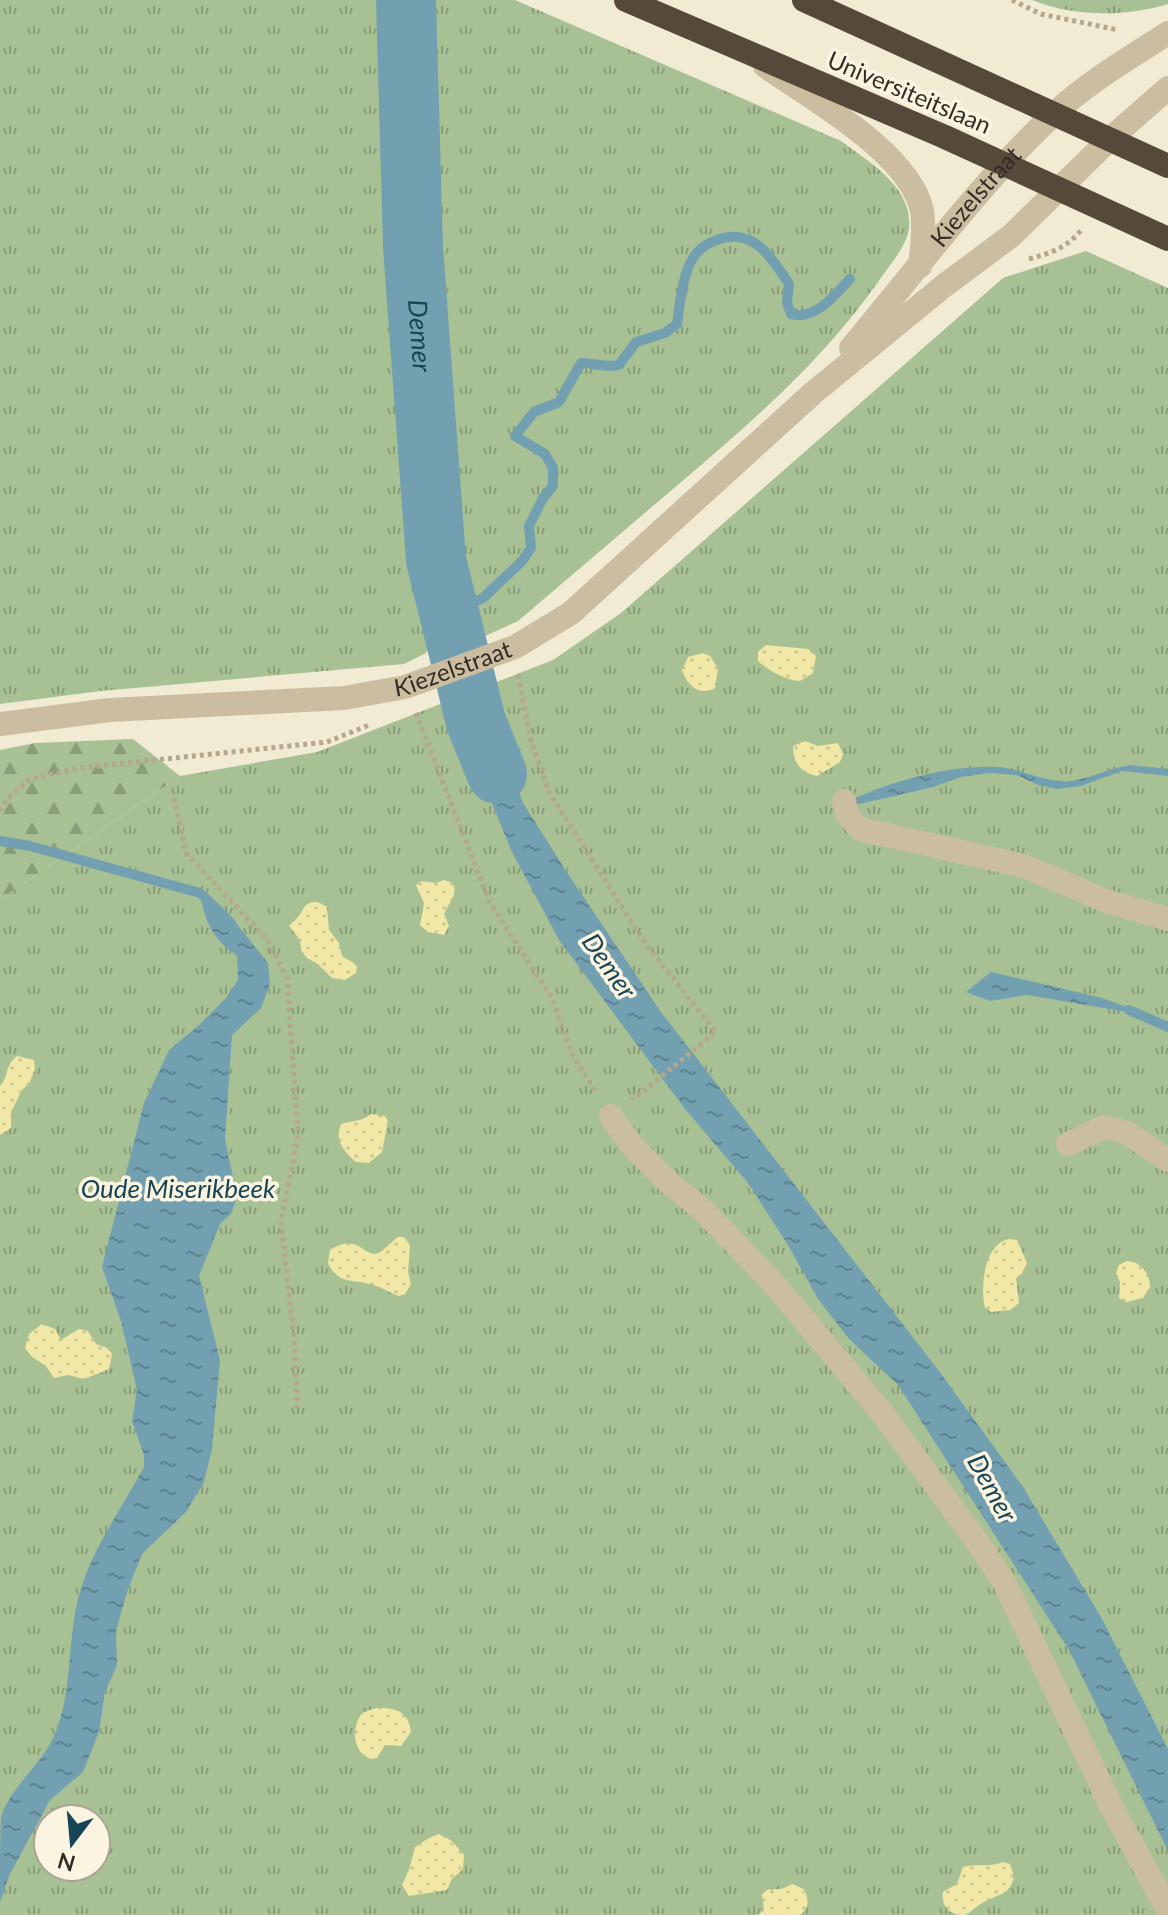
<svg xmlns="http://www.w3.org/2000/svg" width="1168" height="1915" font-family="Lato,sans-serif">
  <defs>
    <pattern id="grass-tufts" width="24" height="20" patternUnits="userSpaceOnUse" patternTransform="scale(2)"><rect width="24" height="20" fill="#a8c194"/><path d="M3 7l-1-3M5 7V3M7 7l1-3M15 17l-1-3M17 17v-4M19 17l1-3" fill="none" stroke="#8a9d79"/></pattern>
    <pattern id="forest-firs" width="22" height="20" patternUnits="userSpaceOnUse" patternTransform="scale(2)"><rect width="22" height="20" fill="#a8c194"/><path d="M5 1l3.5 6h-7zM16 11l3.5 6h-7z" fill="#8a9d79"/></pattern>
    <pattern id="sand-dots" width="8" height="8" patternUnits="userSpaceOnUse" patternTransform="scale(2)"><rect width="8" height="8" fill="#f1e8a7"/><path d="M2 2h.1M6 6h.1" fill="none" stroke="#cfc790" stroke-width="1.8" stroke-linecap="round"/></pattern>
    <pattern id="water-ripples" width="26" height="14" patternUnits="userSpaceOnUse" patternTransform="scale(2)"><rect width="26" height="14" fill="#72a0b1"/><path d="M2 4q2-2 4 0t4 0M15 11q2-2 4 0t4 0" fill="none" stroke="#5e8390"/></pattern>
  </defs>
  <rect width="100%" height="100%" fill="#f2ebd4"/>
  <!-- grass -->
  <path fill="url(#grass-tufts)" fill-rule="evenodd" d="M0 0H377L412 479 424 595 434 639 426 653 404 664 101 691 0 704Z
    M429 0H515L841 141C869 162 913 187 909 228 907 245 892 262 883 275 825 359 757 417 680 483 626 529 572 575 518 621L483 637 471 622 460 598 453 567 445 468Z
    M1032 0H1168V4C1125 17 1074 17 1032 0Z
    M1086 251 1168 288V1915H0V900L180 776 317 752 553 660 621 613 1003 278ZM48 1819H96V1867H48Z"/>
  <!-- forest -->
  <path fill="url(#forest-firs)" d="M133 739 180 776 0 900V750L35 743Z"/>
  <!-- sand -->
  <path fill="url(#sand-dots)" d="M766 645 808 649 816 656 813 673 800 681C785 680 770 671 758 661V652Z
    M703 653 710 656 718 668 715 688C699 697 687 685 682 670L688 657Z
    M805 741 818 746 838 743 843 754 840 762 817 776C800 772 793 763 793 746Z
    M444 880 453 883C458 896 449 902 444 914L449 926 444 935 428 932 420 925 424 903 416 885 421 881 436 883Z
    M318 902 327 907 329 930 339 943 342 956 357 965 356 973 345 980 332 978 318 964 307 958 301 950 300 940 289 926C291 923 295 921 297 918 306 908 303 902 318 902Z
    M17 1056 34 1060 35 1069 29 1084 22 1090 11 1112V1128L0 1135V1086C9 1077 4 1066 17 1056Z
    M371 1114 385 1116 388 1121 382 1152 369 1163 356 1162C344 1151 334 1141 341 1124 351 1121 364 1121 371 1114Z
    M398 1237H404L410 1245 408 1272 411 1284 405 1294 399 1296C390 1293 383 1288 374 1285 354 1279 338 1285 328 1263L330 1250C359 1232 363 1258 378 1253 384 1251 392 1241 398 1237Z
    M1009 1239 1017 1240 1027 1263 1021 1275 1016 1278 1019 1303 1010 1310 991 1312 985 1308C980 1287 984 1244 1009 1239Z
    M1127 1261C1141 1262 1150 1273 1150 1287L1143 1298 1127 1302 1119 1298 1120 1282 1116 1273 1119 1265Z
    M42 1324 55 1329 61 1340 79 1329 88 1331 96 1344 107 1348 112 1354 109 1369 84 1379 68 1375 54 1378 46 1366 31 1356 25 1348 29 1334Z
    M377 1708C396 1707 409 1712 411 1732L401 1746 385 1745 377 1758 371 1759C355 1754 351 1733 359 1718 362 1711 370 1710 377 1708Z
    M439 1834 452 1841 464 1855 463 1869 452 1879 447 1890 409 1896 402 1885 409 1870 415 1847 429 1838Z
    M1003 1862 1010 1864C1012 1869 1015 1877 1012 1883 1008 1894 995 1896 986 1901 978 1904 971 1913 964 1915 948 1915 941 1905 943 1892L957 1884 963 1867C977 1863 989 1868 1003 1862Z
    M793 1884 805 1890C808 1901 810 1907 800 1915H758L764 1910 762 1895C769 1885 775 1892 784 1888 787 1887 790 1885 793 1884Z"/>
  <!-- water -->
  <path fill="url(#water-ripples)" d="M482 692 523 803 568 874 661 1012 939 1371 1023 1487 1101 1617 1168 1749V1851L1069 1650 898 1385 849 1339 818 1299 788 1245 748 1183 685 1109 559 940 511 850 481 776 461 700Z
    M1130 765 1168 769V776L1122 771 1081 786 1057 789 1038 785 1017 775 988 773 961 777 933 787 855 805 853 799C896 780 950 765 998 767 1023 769 1044 783 1070 781 1090 779 1109 768 1130 765Z
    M200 893 211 910 223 913 236 923 268 963 270 984 261 1008 232 1035 225 1139 235 1187V1203L231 1214 220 1224 199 1276 220 1360 212 1449 204 1482 186 1512 142 1554 127 1592 116 1631 117 1665 105 1692 99 1732 83 1772 50 1800 10 1874 0 1902C0 1884 0 1831 1 1817 11 1786 42 1764 54 1736 74 1691 66 1639 80 1592 93 1547 122 1508 144 1467V1455L132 1421 137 1390 121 1321 102 1267 144 1103 169 1050 199 1025 226 998 238 980 237 956C213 939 205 923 200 893Z
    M991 972 1102 998 1168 1022V1027L1139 1014 1027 995 990 1001 966 992Z"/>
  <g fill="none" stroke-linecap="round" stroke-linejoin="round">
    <!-- stream -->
    <path stroke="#72a0b1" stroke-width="10" d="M449 614 483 598 522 561 531 548 529 526 543 498 553 486V468L545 454 515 436 534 412 559 402 581 363C595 363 606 368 619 365L636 342 665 333 677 324C680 304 682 276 693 258 701 246 710 242 723 238 756 230 773 260 789 284L787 303 791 314C815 321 835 295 850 279
      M0 841 30 846 200 893 231 923
      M1129 1010 1168 1027"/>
    <!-- river -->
    <path stroke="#72a0b1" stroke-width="60" id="s1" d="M406 0 413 247 436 560 476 722 497 774"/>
    <!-- path -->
    <path stroke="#b6a78a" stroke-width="5" stroke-dasharray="4 4" stroke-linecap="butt" d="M1012 0 1041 14 1118 30
      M1029 259C1051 253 1067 248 1082 229
      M518 675 530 737 549 792 647 946 716 1032 632 1100
      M416 713 490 903 552 998 572 1054 596 1092
      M174 798 186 853 266 938 287 978 298 1134 281 1221 295 1349 297 1408
      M0 811 8 798 30 779 79 768 327 742 369 725"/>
    <!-- minor -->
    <g stroke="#cabda0" stroke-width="24">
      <path d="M765 66C812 99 910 153 922 211 925 229 922 248 920 266"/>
      <path id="s2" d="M851 348C917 270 979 184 1054 114 1088 82 1129 58 1168 33"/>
      <path id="s3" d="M0 724 110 710 344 698 405 687 515 647 571 613 813 393 945 285 1011 236 1110 139 1168 88"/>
      <path d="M844 801 847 814 860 829 1024 866 1109 902 1168 919"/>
      <path d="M611 1116 630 1143 667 1181 704 1211 776 1286 883 1414 981 1547 1004 1582 1110 1804 1168 1910"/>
      <path d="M1068 1144 1105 1127 1127 1133 1168 1160"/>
    </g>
    <!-- highway -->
    <path stroke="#55493a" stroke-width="24" d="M626 0 945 137 1168 239
      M804 0 1168 166"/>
  </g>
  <g text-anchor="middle" stroke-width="7" stroke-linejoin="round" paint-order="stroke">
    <!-- street labels -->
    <g font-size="24" fill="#342c24" stroke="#faf4e0">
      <text transform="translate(909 93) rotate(23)" y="8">Universiteitslaan</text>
      <text dy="8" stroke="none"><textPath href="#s2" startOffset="196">Kiezelstraat</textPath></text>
      <text dy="8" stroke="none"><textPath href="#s3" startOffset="458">Kiezelstraat</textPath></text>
    </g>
    <!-- water labels -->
    <g font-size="26" font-style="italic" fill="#174557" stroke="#faf4e0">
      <text dy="9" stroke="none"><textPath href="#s1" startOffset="336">Demer</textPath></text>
      <text transform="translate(609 966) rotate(55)" y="9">Demer</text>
      <text x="178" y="1198">Oude Miserikbeek</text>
      <text transform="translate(992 1488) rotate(61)" y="9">Demer</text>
    </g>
  </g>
  <!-- north arrow -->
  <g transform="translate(72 1843) rotate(196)"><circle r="38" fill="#faf4e0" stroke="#aba495" stroke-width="2"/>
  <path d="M0-6L14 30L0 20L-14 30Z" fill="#174557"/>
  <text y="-12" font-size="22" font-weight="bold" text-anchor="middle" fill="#342c24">N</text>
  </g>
</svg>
